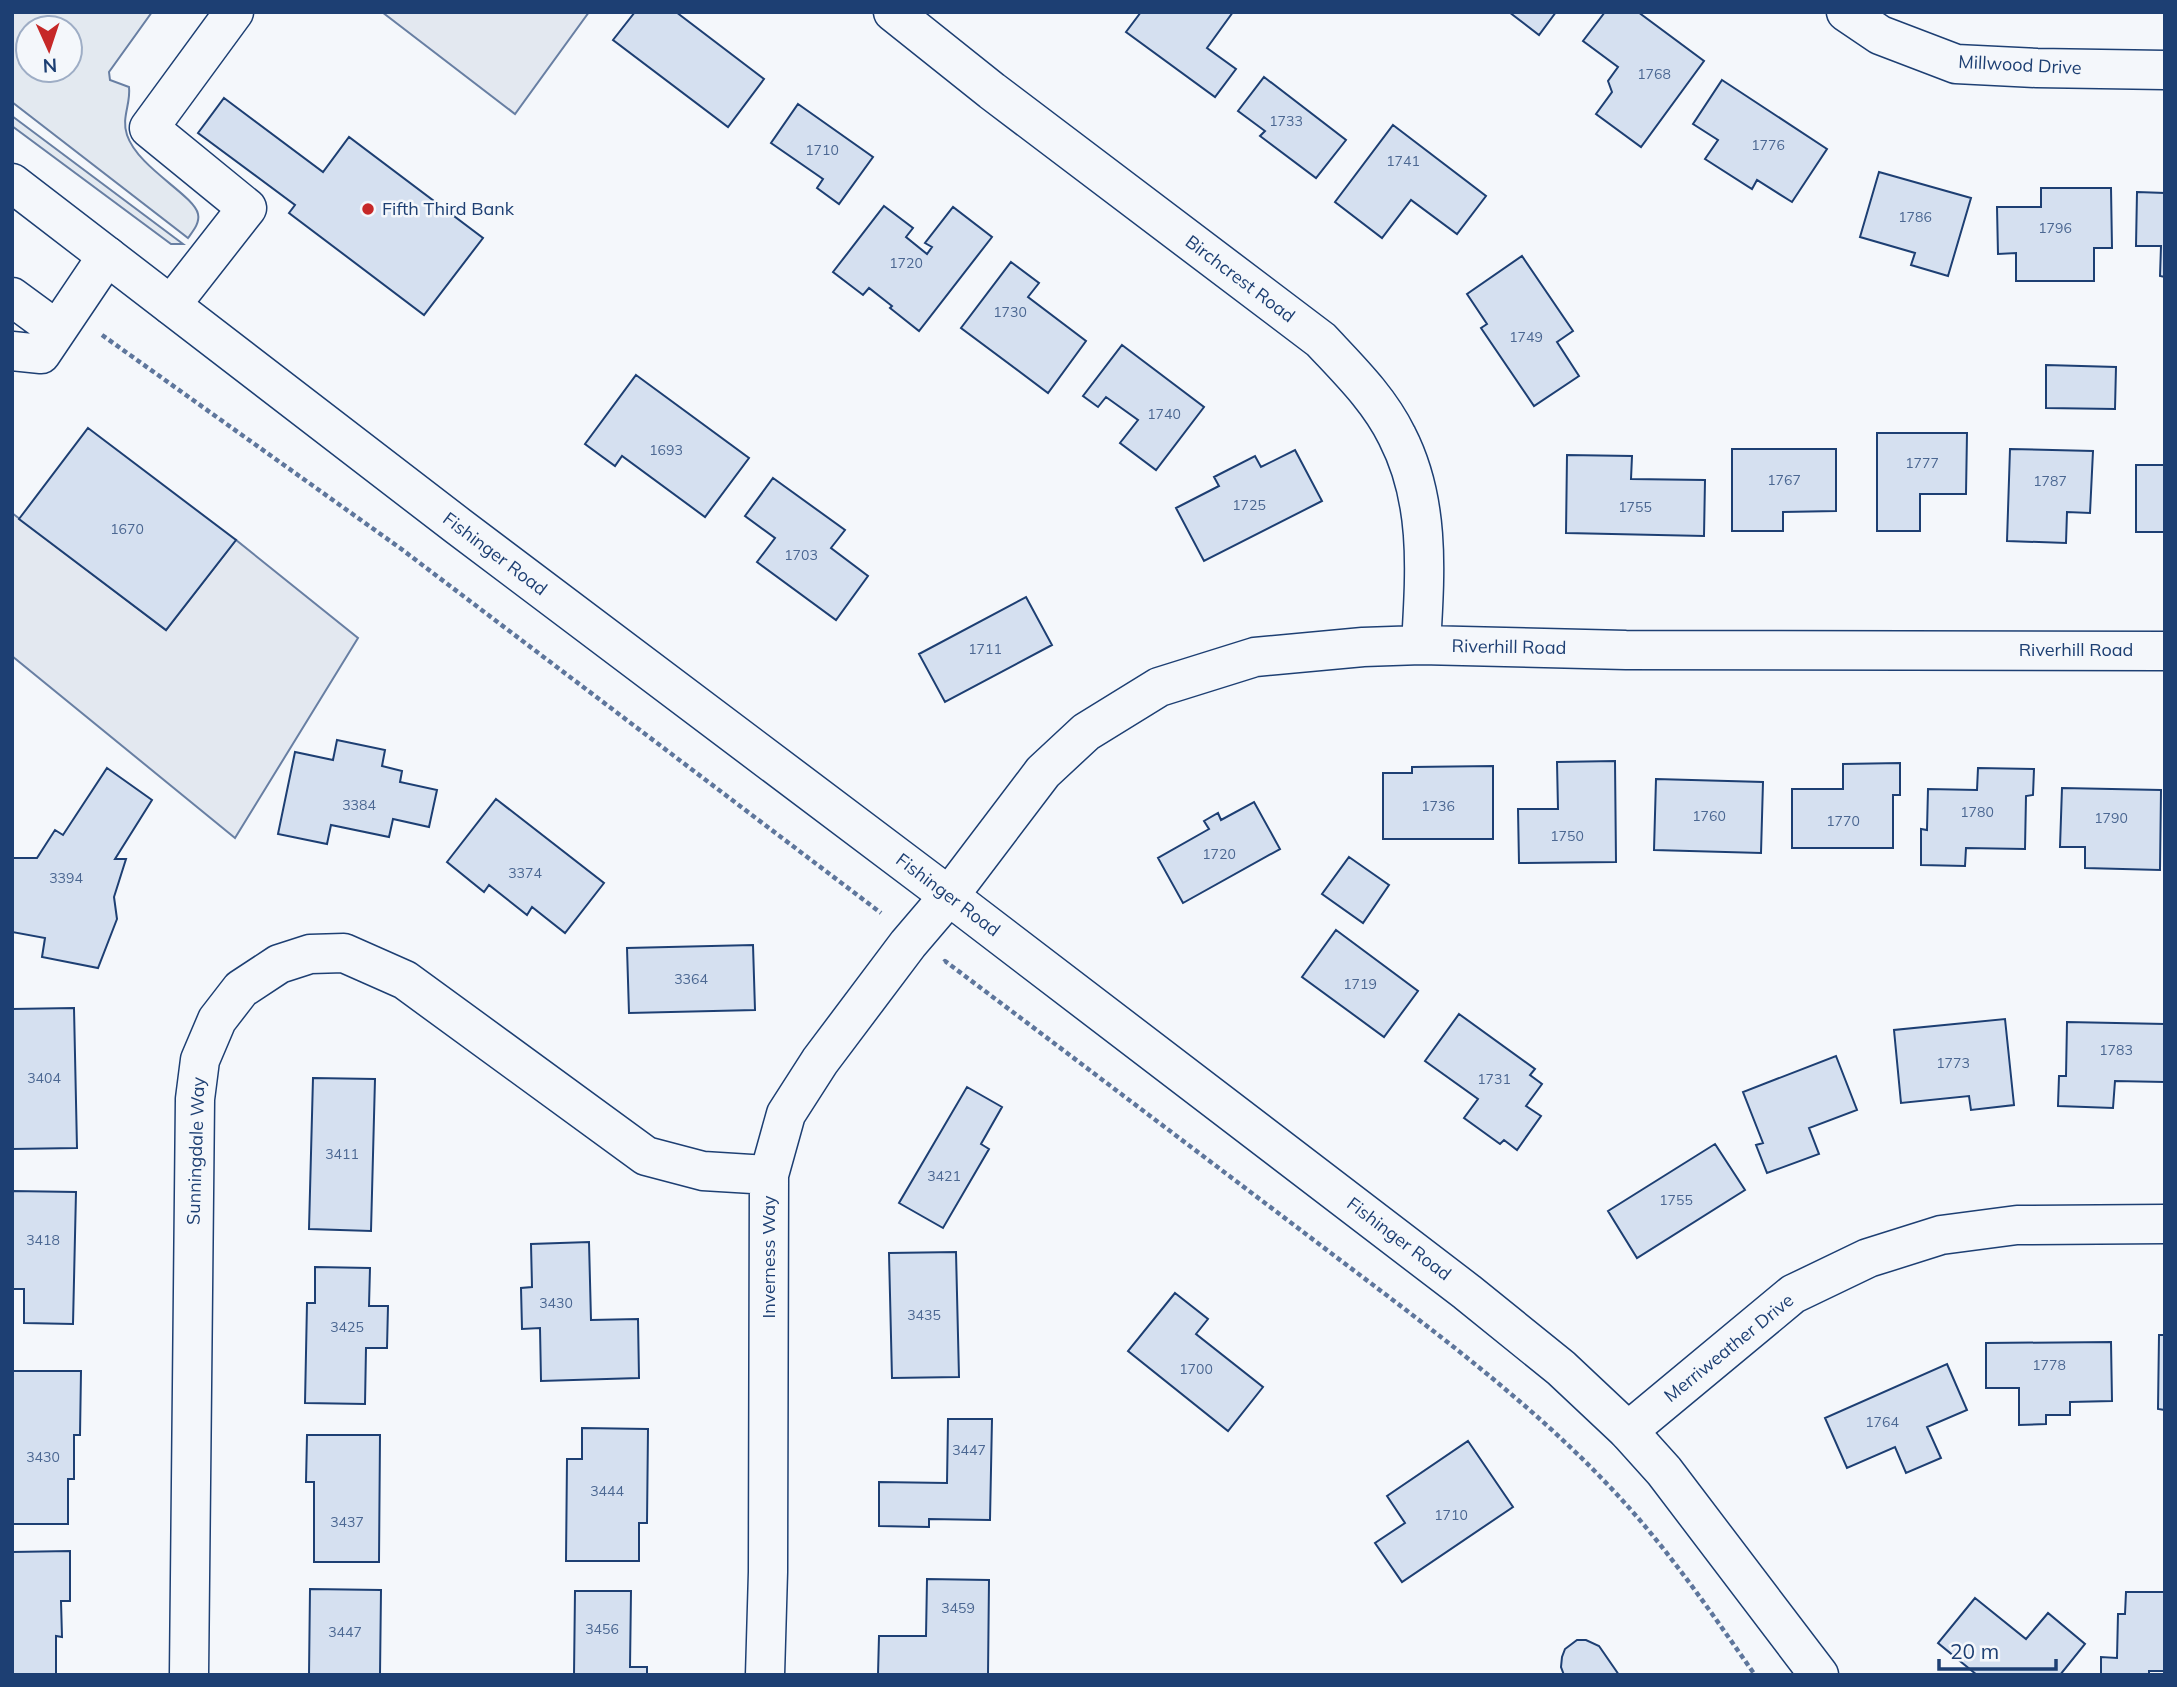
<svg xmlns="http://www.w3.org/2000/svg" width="2177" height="1687" font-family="Mulish,sans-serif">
  <rect width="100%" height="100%" fill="#f4f7fb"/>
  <!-- green -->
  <path fill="#e3e9f0" stroke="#687fa3" stroke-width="2" fill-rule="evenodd" d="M12 12H152L109 72 110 80 129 87C131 104 121 118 127 135 138 168 194 195 198 214 200 223 193 231 188 238L12 102ZM28 28H70V70H28Z
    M12 116 183 244H171L12 126Z"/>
  <!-- parking -->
  <path fill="#e3e8f0" stroke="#687fa3" stroke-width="2" d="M382 12H589L515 114Z
    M12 513 166 630 236 540 358 638 235 838 12 656Z"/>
  <!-- building -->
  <path fill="#d5e0f0" stroke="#1d3f73" stroke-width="2" d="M635 12H676L764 79 728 127 613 40Z
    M1141 12H1233L1207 48 1236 69 1215 97 1126 32Z
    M1509 12H1556L1539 35Z
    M1605 12H1638L1704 61 1641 147 1596 114 1612 92 1608 81 1618 67 1583 41Z
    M1264 77 1346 140 1316 178 1260 136 1265 131 1238 111Z
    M1722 80 1827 149 1792 202 1757 180 1752 189 1705 159 1718 140 1693 124Z
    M224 98 323 172 349 137 483 238 424 315 289 213 295 205 198 133Z
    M798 104 873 157 839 204 817 188 823 179 771 143Z
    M1393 125 1486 196 1457 234 1411 200 1382 238 1335 202Z
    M1879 172 1971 198 1948 276 1911 265 1915 253 1860 237Z
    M2041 188H2111L2112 248H2094V281H2016V253L1998 254 1997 207H2041Z
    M2137 192 2165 193V277L2160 276 2161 246H2136Z
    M884 206 913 228 906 237 927 254 932 247 925 243 953 207 992 237 919 331 890 308 892 306 869 288 863 295 833 272Z
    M1522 256 1573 331 1557 342 1579 376 1534 406 1481 328 1487 324 1467 294Z
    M1011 262 1039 283 1028 297 1086 341 1048 393 961 328Z
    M1122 345 1204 407 1156 470 1120 443 1138 420 1106 397 1098 407 1083 396Z
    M2046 365 2116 367 2115 409 2046 408Z
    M636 375 749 458 705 517 622 456 615 466 585 444Z
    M88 428 236 540 166 630 19 519Z
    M1877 433H1967L1966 494H1920V531H1877Z
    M1732 449H1836V511L1783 512V531H1732Z
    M2010 449 2093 451 2090 513 2067 512 2066 543 2007 541Z
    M1295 450 1322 501 1204 561 1176 508 1219 486 1214 477 1255 456 1261 467Z
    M1567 455 1632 456 1631 479 1705 480 1704 536 1566 533Z
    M2136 465H2165V532H2136Z
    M773 478 845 530 831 548 868 576 836 620 757 562 775 538 745 516Z
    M1026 597 1052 645 945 702 919 654Z
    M337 740 385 750 382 766 402 771 400 782 437 790 429 827 393 819 389 837 331 825 327 844 278 834 295 752 333 760Z
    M1615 761 1616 862 1519 863 1518 809H1558L1557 762Z
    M1900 763V795H1893V848H1792V789H1843V764Z
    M1493 766V839H1383V773H1412V767Z
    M107 768 152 800 115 859H126L114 897 117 919 98 968 42 957 45 938 12 932V858H37L55 830 63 835Z
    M1978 768 2034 769 2033 795 2026 796 2025 849 1966 848 1965 866 1921 865V829L1927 830 1928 789 1977 790Z
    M1656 779 1763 782 1761 853 1654 850Z
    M2062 788 2161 790 2160 870 2085 868V847H2060Z
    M496 799 604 883 565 933 532 907 527 915 489 885 484 892 447 862Z
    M1254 802 1280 849 1183 903 1158 858 1209 829 1204 821 1218 813 1221 820Z
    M1349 857 1389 885 1363 923 1322 894Z
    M1336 930 1418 991 1384 1037 1302 977Z
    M753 945 755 1010 629 1013 627 948Z
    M74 1008 77 1148 12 1149V1009Z
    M1459 1014 1535 1069 1530 1075 1542 1084 1526 1106 1541 1116 1517 1150 1504 1140 1500 1144 1464 1118 1478 1099 1425 1061Z
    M2005 1019 2014 1105 1971 1110 1969 1096 1901 1103 1894 1030Z
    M2067 1022 2165 1024V1082L2115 1081 2113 1108 2058 1106 2059 1076H2066Z
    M1836 1056 1857 1110 1809 1128 1819 1154 1767 1173 1756 1145 1763 1143 1743 1092Z
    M313 1078 375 1079 371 1231 309 1229Z
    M967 1087 1002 1107 981 1144 989 1149 943 1228 899 1203Z
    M1715 1144 1745 1190 1637 1258 1608 1211Z
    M12 1191 76 1192 73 1324 24 1323V1289H12Z
    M589 1242 591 1320 638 1319 639 1378 541 1381 540 1328 522 1329 521 1288 532 1287 531 1244Z
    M956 1252 959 1377 892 1378 889 1253Z
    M315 1267 370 1268 369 1306H388L387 1348H366L365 1404 305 1403 307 1303H315Z
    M1175 1293 1208 1319 1196 1334 1263 1387 1228 1431 1128 1351Z
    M2159 1335H2165V1410L2158 1409Z
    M2111 1342 2112 1401 2070 1402V1415H2046V1424L2019 1425V1388H1986V1343Z
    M1947 1364 1967 1410 1927 1427 1941 1458 1906 1473 1895 1447 1847 1468 1825 1418Z
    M12 1371H81L80 1435H74V1479H68V1524H12Z
    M948 1419H992L990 1520 929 1519V1527L879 1526V1482L947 1483Z
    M582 1428 648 1429 647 1523H639V1561H566L567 1459H582Z
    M307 1435H380L379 1562H314V1482H306Z
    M1468 1441 1513 1507 1402 1582 1375 1543 1405 1523 1387 1496Z
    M70 1551V1601H61L62 1637 56 1636V1675H12V1552Z
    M927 1579 989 1580 988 1675H878L879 1636H926Z
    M310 1589 381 1590 380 1675H309Z
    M575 1591H631L630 1667H647V1675H574Z
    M2126 1592H2165V1671H2149V1675H2101V1657L2117 1658 2118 1614H2125Z
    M1975 1598 2026 1639 2048 1613 2085 1644 2060 1675H1977L1938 1643Z
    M1577 1640H1586L1599 1646 1619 1675H1564L1561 1667 1562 1657 1565 1649Z"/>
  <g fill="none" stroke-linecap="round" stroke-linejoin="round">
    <defs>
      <path id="minor" d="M893 12 992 91 1321 340C1349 370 1379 399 1397 436 1431 502 1425 574 1421 645
        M1846 12 1880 35 1956 64 2037 68 2165 70
        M12 297 57 330
        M171 305 247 208 149 128 234 12
        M12 351 41 354 107 256
        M1628 1431 1793 1294 1868 1258 1941 1235 2017 1225 2165 1224
        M189 1675 195 1099 200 1060 217 1020 241 989 279 964 310 954 344 953 405 980 646 1156 703 1171 769 1175
        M765 1675 768 1572 769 1175 786 1114 820 1061 908 944 949 896 1043 772 1086 732 1159 687 1255 657 1363 647 1421 645 1626 650 2165 651"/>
      <path id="major" d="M12 183 458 526 949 896 1467 1292 1561 1368 1628 1431 1664 1471 1819 1675"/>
    </defs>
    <!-- minor casing -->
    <use href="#minor" stroke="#1d3f73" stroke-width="41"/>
    <!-- major casing -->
    <use href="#major" stroke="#1d3f73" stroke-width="41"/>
    <!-- path -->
    <path stroke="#5e769c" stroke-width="4.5" stroke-dasharray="5 3.5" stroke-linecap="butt" d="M102 335 400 548 881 913
      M944 962 945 961C1070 1055 1195 1150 1319 1244 1424 1324 1534 1403 1623 1501 1672 1555 1713 1615 1755 1675"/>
    <!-- minor -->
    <use href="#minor" stroke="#f4f7fb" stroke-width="38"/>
    <!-- major -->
    <use href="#major" stroke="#f4f7fb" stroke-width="38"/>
  </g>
  <!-- markers -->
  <circle fill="#c62828" stroke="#f4f7fb" stroke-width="2.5" cx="368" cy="209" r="7"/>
  <g text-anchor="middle" stroke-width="5" stroke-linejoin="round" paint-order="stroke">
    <!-- number labels -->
    <g font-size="14" fill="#4b6792">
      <text x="1654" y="79">1768</text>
      <text x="1286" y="126">1733</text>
      <text x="1768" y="150">1776</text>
      <text x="822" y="155">1710</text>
      <text x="1403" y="166">1741</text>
      <text x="1915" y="222">1786</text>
      <text x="2055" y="233">1796</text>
      <text x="906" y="268">1720</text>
      <text x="1010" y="317">1730</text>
      <text x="1526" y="342">1749</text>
      <text x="1164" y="419">1740</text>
      <text x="666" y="455">1693</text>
      <text x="1922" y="468">1777</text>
      <text x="1784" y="485">1767</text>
      <text x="2050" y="486">1787</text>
      <text x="1249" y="510">1725</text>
      <text x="1635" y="512">1755</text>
      <text x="127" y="534">1670</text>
      <text x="801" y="560">1703</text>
      <text x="985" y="654">1711</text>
      <text x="359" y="810">3384</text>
      <text x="1438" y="811">1736</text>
      <text x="1977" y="817">1780</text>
      <text x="1709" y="821">1760</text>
      <text x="2111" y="823">1790</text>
      <text x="1843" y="826">1770</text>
      <text x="1567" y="841">1750</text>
      <text x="1219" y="859">1720</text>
      <text x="525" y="878">3374</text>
      <text x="66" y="883">3394</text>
      <text x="691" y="984">3364</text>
      <text x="1360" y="989">1719</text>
      <text x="2116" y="1055">1783</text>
      <text x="1953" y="1068">1773</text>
      <text x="44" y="1083">3404</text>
      <text x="1494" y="1084">1731</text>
      <text x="342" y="1159">3411</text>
      <text x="944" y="1181">3421</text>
      <text x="1676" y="1205">1755</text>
      <text x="43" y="1245">3418</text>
      <text x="556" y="1308">3430</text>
      <text x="924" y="1320">3435</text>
      <text x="347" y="1332">3425</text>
      <text x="2049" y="1370">1778</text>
      <text x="1196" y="1374">1700</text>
      <text x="1882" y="1427">1764</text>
      <text x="969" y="1455">3447</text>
      <text x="43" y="1462">3430</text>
      <text x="607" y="1496">3444</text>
      <text x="1451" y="1520">1710</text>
      <text x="347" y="1527">3437</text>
      <text x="958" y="1613">3459</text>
      <text x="602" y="1634">3456</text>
      <text x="345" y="1637">3447</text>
    </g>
    <!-- street labels -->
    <g font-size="18" fill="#1d3f73" stroke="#f4f7fb">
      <text transform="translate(2020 65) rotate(3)" y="6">Millwood Drive</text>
      <text transform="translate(1240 279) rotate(37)" y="6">Birchcrest Road</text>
      <text transform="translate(495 554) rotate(37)" y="6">Fishinger Road</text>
      <text transform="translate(1509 647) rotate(1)" y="6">Riverhill Road</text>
      <text x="2076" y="656">Riverhill Road</text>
      <text transform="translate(948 895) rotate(37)" y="6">Fishinger Road</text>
      <text transform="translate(196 1151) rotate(-88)" y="6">Sunningdale Way</text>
      <text transform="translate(1399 1239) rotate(37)" y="6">Fishinger Road</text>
      <text transform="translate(769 1257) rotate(-90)" y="6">Inverness Way</text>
      <text transform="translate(1729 1348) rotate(-39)" y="6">Merriweather Drive</text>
    </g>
    <!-- poi labels -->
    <g font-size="18" fill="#1d3f73" stroke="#f4f7fb" text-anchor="start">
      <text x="382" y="215">Fifth Third Bank</text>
    </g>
  </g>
  <!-- border -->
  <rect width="2177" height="1687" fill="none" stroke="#1d3f73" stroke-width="28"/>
  <!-- north arrow -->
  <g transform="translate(49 49) rotate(177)"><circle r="33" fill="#f4f7fb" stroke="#9eadc5" stroke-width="2"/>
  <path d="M0-5L12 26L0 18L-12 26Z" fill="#c62828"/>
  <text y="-10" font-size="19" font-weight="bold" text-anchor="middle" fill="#1d3f73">N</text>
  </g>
  <!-- scale -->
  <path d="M1939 1659v10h117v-10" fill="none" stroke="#1d3f73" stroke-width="3.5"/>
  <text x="1950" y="1659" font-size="21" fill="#1d3f73" stroke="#f4f7fb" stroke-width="5" paint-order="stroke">20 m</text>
</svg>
